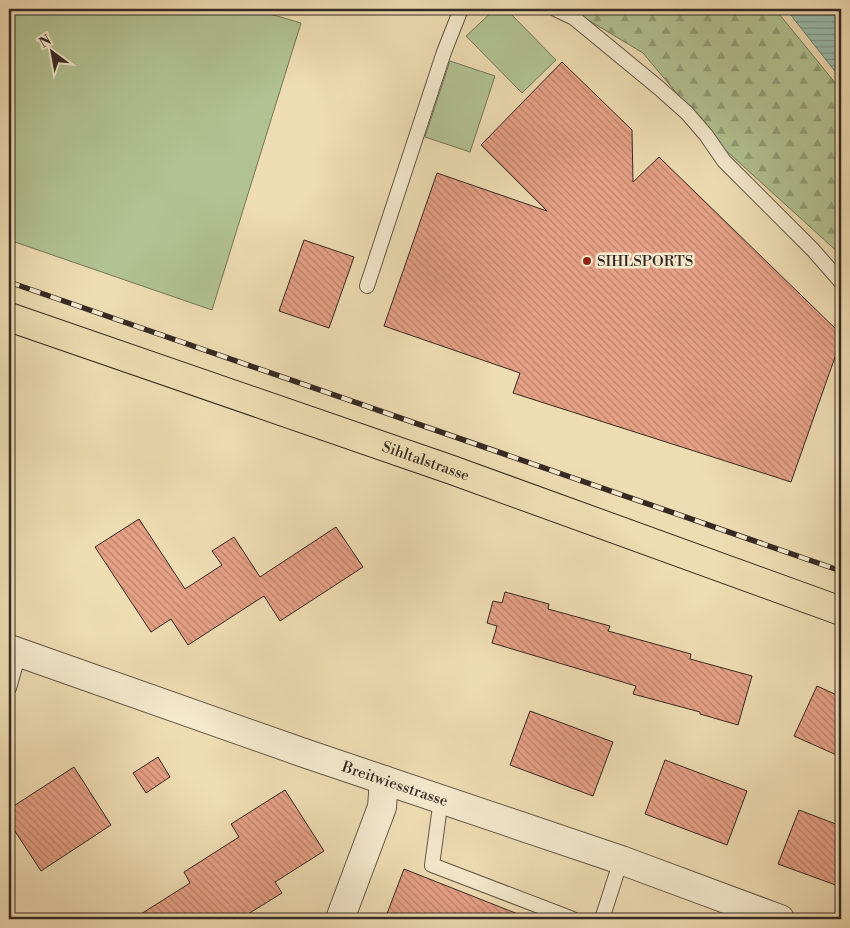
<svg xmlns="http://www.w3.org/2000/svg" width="850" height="928" font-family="'Libre Bodoni',serif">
  <defs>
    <pattern id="forest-firs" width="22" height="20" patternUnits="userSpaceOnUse" patternTransform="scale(1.25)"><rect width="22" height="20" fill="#b2c292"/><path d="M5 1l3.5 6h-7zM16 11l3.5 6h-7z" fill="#929e77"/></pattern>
    <pattern id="water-rules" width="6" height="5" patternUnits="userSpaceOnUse" patternTransform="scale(1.25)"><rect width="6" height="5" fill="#99bcab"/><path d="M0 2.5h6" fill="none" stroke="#7e998b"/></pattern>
    <pattern id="building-back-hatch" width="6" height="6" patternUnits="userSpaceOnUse" patternTransform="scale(1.25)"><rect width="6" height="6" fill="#e5a085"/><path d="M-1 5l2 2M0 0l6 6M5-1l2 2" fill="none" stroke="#ba826d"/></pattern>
  </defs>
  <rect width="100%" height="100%" fill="#eedcb2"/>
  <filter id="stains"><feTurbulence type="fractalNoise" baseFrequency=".004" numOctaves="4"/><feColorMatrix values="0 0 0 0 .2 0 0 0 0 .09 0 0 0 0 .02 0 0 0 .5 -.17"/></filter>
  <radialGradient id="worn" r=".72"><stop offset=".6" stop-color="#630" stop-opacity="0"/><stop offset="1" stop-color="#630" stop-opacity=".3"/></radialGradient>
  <!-- forest -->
  <path fill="url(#forest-firs)" stroke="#74765b" d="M570 9H775L841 90V255L721 146 643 53Z"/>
  <!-- pitch -->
  <path fill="#b2c292" stroke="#74765b" d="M9 9H253L301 23 212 310 9 240Z
    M495 9H506L556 60 522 93 466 36Z
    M450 61 495 76 470 152 425 137Z"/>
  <!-- water -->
  <path fill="url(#water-rules)" stroke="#718175" d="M786 9H841V79Z"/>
  <!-- building -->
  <path fill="url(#building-back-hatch)" stroke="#362924" d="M562 62 632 130 633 182 659 157 841 334V340L791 482 513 393 520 373 384 326 437 173 547 211 481 145Z
    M304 240 354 257 329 328 279 311Z
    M139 519 185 589 222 565 212 551 234 537 260 577 336 527 363 567 280 621 264 596 188 645 171 619 151 632 95 547Z
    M505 592 549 604 548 609 610 626 608 631 691 654 690 659 752 676 738 725 700 714V712L633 694 636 686 492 643 497 626 487 623 493 601 502 603Z
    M817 686 841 697V757L794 736Z
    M530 711 613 742 593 796 510 765Z
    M158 757 170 777 146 793 133 773Z
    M665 760 747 791 727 845 645 814Z
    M74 767 111 825 41 871 9 822V809Z
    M285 790 324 851 275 882 282 893 240 919H133L190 883 184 872 239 837 231 824Z
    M799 810 841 826V887L778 864Z
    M404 869 528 918V919H385Z"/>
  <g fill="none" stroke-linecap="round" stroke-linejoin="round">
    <defs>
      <path id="service" d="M555 9 574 18 659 88 687 113 706 135 724 161 813 250 841 282
        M367 286 444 52 461 9
        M9 688 19 653
        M441 799 432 865 573 919
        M602 919 621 860"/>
      <g id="minor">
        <path id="s1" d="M9 649 304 753 621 860 780 919"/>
        <path d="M340 919 382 807 384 780"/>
      </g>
      <g id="primary">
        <path id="s2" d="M9 317 452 470 841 611"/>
      </g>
    </defs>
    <!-- service casing -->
    <use href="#service" stroke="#645648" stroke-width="16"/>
    <!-- minor casing -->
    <use href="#minor" stroke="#645648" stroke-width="30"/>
    <!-- primary casing -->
    <use href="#primary" stroke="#362924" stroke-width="30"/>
    <!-- service -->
    <use href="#service" stroke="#f4e8cd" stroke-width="14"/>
    <!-- minor -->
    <use href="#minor" stroke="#f4e8cd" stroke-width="28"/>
    <!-- primary -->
    <use href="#primary" stroke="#eedcb2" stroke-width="28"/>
    <defs>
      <path id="rail" d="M9 282 841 571"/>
    </defs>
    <!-- rail casing -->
    <use href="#rail" stroke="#362924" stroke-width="5.5"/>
    <!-- rail -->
    <use href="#rail" stroke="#f4e8cd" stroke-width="4" stroke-dasharray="11" stroke-linecap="butt"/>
  </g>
  <!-- markers -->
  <circle fill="#8f2418" stroke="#f4e8cd" stroke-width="2" cx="587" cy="261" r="5"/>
  <g text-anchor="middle" stroke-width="5" stroke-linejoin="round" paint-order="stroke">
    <!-- poi labels -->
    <g font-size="15" fill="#362924" stroke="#f4e8cd" text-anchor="start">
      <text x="597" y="266">SIHLSPORTS</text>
    </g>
    <!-- street labels -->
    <g font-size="15" fill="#362924" stroke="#f4e8cd">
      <text dy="5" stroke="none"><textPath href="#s2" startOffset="441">Sihltalstrasse</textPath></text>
      <text dy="5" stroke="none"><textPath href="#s1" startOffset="409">Breitwiesstrasse</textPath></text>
    </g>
  </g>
  <!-- margin -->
  <rect width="850" height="928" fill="none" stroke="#eedcb2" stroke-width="30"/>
  <rect x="10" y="10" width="830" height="908" fill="none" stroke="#362924" stroke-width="2.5"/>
  <rect x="15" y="15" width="820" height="898" fill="none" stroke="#362924"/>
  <!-- north arrow -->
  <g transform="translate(52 52) rotate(328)" stroke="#f4e8cd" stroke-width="4" paint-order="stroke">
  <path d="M0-4L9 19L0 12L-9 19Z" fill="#362924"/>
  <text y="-8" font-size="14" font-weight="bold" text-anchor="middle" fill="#362924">N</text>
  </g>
  <rect width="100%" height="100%" filter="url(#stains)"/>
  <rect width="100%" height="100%" fill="url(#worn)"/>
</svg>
